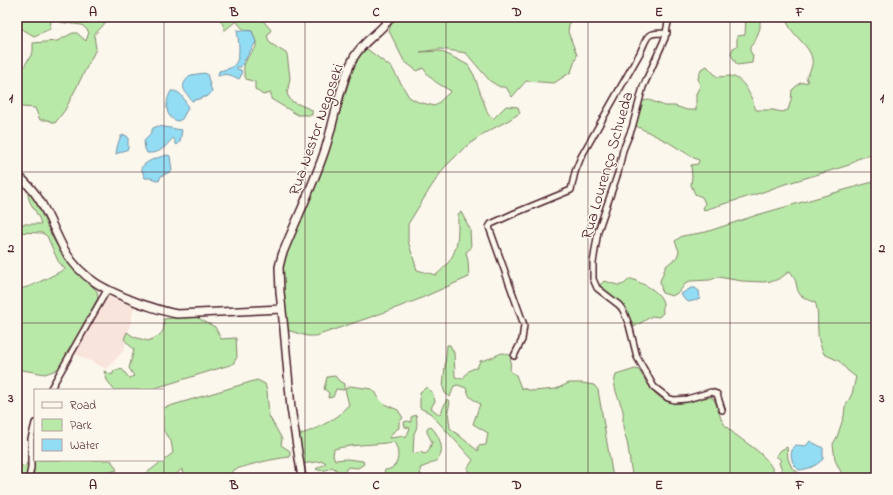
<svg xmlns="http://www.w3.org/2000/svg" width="893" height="495" font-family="'Indie Flower',sans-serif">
  <rect width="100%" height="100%" fill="#fbf7ec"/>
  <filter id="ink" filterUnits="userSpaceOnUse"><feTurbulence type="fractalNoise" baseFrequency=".025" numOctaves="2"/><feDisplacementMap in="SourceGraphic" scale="8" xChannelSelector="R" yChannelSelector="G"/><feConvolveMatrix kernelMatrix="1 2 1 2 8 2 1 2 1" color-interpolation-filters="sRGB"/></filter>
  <g filter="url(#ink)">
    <!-- built -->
    <path fill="#f9e4dc" d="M105 296 135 304 124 350 107 369 73 353Z"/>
    <!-- green -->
    <path fill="#b9e9a8" stroke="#82846a" d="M24 17H132L128 19 108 20 94 35 96 49 65 110 55 123 48 120H40L35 108 22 107 17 98V78L33 52V43L57 41 73 33H77L86 41 89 32 82 25 65 23 51 20 50 29 34 36 17 26V22L22 20Z
      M215 17H260L271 30 267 36 270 43 287 54 290 78 287 94 291 101 312 110V115H298L271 99V93L263 95 255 89V82L246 79C240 65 247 58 256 47V42L252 31 243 29 236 21 224 31C224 23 221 21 215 17Z
      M395 17H570L568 32 577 55 571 72 554 83 526 81 512 97 506 87H500L490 81 466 53 441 49 420 52 440 51 451 56 468 65 474 75 488 114 493 119 506 106 518 107 520 113 509 120 483 134 463 149 444 168 431 187 408 224V241L417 270 436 275C459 256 458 242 458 214L461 212 470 229 471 248 466 252 468 261 469 277 417 300 388 311 316 336H307L287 330 282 279 284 256 326 158 352 71 361 53 367 49 392 68 409 97 418 102 435 106 451 91C437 83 433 82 423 68L417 71 404 61 389 31 390 27Z
      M746 17H760V28L755 41 750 47V51L753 56 752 63 737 65 731 54 733 48 737 46V36L745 35Z
      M786 17H876V156L871 155 857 159 849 165 836 169 785 184 760 193 704 210 703 209 705 203 702 197 695 194 691 185 692 176 691 165 698 164 699 160 694 158 668 142 634 125 642 101 649 100 665 106H675L687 110H696V94L700 86 698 78 701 69 707 66 717 77C721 77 726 76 730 76 745 78 751 97 756 110H773L782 112 788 110 791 100 792 90 800 83 808 82 806 77C827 50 789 40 786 17Z
      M876 181V478H841V472L835 460 833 444 837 437 844 416 845 407 852 394 856 377 848 371 839 361 824 354C821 347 818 340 818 332 817 322 819 312 815 302 789 294 803 288 790 271L782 277 774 281 763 282 742 281 718 277 710 280 690 281 686 283 679 292 672 296 662 293 660 281 666 266 677 257 679 251 675 241 682 236 706 232 757 215Z
      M28 191C41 206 45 225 55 242 66 261 82 276 97 291L98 298 59 369 45 374 17 369V289C27 290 55 274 65 269L58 261 47 236 42 233 17 232V224H41C38 211 27 204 28 191Z
      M629 279H632C642 284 657 289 662 300 664 303 662 309 663 313L659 317 652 316 634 327 628 315 619 301 600 288V285L604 281C615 283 621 290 629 279Z
      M186 317H196L215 327 221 339 236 338 237 357 233 364 149 390H114L107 380 104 371 112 375 114 371 122 369 129 378 134 376 129 368 134 350 124 339 127 332 134 337 148 341C160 336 166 333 163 319Z
      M447 345H450L454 353 455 377 463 379C467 372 469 369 477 368L480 361C484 360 489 359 493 357 502 353 502 351 511 356L510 371 516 375 521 388 533 391 556 389 569 383H582L594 385 598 390 613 478H473L467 469 473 460 430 413 420 408V392L427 387 432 392 435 401 431 408 440 415 447 399 450 402 448 411 450 428 478 451V446L486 445 488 433 473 424 480 404 470 397 466 388 458 385 454 386 450 397 445 393 443 387Z
      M635 369 639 370C651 390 660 407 687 402 696 401 704 397 712 397 719 405 718 417 725 425 740 442 767 451 774 473L778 472 782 469 779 463 781 460 776 456 781 450 787 447 788 459 792 468 803 476 794 477 786 474 779 478H633C630 468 630 458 628 447 627 440 624 434 623 426 622 421 624 416 623 411 620 399 611 387 616 375Z
      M335 376 338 380 344 384V390L336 389 333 397 328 398 329 393 324 389 327 377Z
      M257 380 265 384 267 391 269 416 282 439 281 445 290 451V457C271 459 252 464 233 470L230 477 223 475V478H200L193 476 191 478H183L182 469 172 478H140L173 453 171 441 163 430V408Z
      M350 386 372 389 376 393 379 399 384 404 398 410 403 418 399 422V428L393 432 389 438 399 437 402 435 406 438 410 428 405 427 404 422 408 421 411 422V417L416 415C417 421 418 428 414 433L413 454 420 452 425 454 428 452 432 442 427 432V428L430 426C438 433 447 451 437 460 432 464 425 466 420 468L421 478H384L383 475 385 470C399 469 401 453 394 442 374 445 353 444 334 449L333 455 335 460 347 459 363 461 364 464 358 468 348 467 343 474 332 467C327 470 322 472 316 469L326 463 323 461 301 464 298 435C312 431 326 424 338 416 342 413 344 408 349 405L345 389Z
      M35 443V460H111L117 470 88 478H17V464L25 467 30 457 32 444Z"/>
    <!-- water -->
    <path fill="#93ddf4" stroke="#7691a4" d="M237 30 252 31 256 42 243 63 241 67H237V69L241 70 242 74 239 79C231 75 227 73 218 76L219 71C223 70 229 69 232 67 243 59 238 40 237 30Z
      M204 73 207 74 212 92 208 96 192 101C183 89 179 86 191 75Z
      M171 91C181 90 185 100 188 108L182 119 178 121C164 118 165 102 171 91Z
      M158 126 182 130 180 142 177 145 175 143V140L173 138C165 147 160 154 147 153L145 149 144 141 149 136 153 128Z
      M125 135 128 137V149L116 154C117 147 118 142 121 136Z
      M168 155 170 156 172 171 161 176 159 181 151 178H145L141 168C147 160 159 157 168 155Z
      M691 288H695L699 291 700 299 689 302 684 299 681 294Z
      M810 441 823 448V459C816 466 809 469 799 470 791 464 788 451 796 445L806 446Z"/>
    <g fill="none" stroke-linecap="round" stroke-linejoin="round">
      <defs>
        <path id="street" d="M669 17 665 38 643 87 632 128 623 150 618 173 598 231 593 263V279L597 288 619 305 623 310 629 325 637 357 654 387 668 398 674 400 687 399 711 392 717 394 722 410
          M514 356 522 340 524 325 489 227 491 224 515 213 571 190 575 172 581 157 640 53C649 34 645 33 667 33
          M50 390 107 290
          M29 478 31 468V439L35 423"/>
        <path id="secondary" d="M17 175C43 195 49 221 64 249 81 280 108 291 139 303 152 307 164 312 177 314L282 309
          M302 478 291 408 284 329 280 292 279 267 282 255C296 220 313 186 325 150 335 119 339 86 354 57 364 40 381 32 391 17"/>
      </defs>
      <!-- street casing -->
      <use href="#street" stroke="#4a1f2b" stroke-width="8"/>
      <!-- secondary casing -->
      <use href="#secondary" stroke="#4a1f2b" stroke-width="10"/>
      <!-- street -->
      <use href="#street" stroke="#fbf7ec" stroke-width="5"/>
      <!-- secondary -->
      <use href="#secondary" stroke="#fbf7ec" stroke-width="7"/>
    </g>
  </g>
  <!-- grid -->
  <path fill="none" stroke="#4a1f2b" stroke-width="1" stroke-opacity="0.55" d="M164 17V478M305 17V478M446 17V478M588 17V478M730 17V478M17 172H876M17 323H876"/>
  <g text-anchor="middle" stroke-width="3" stroke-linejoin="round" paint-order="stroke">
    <!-- street labels -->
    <g font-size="16" fill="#4a1f2b" stroke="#fbf7ec">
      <text transform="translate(315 129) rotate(-71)" y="6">Rua Nestor Negoseki</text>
      <text transform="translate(606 165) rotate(-74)" y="6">Rua Lourenço Schueda</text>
    </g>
  </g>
  <!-- margin -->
  <rect width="893" height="495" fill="none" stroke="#fbf7ec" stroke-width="44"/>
  <!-- legend -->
  <rect x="34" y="389" width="130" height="72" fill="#fbf7ec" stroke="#b4a19f"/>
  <rect x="42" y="402" width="20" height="6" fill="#fbf7ec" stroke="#b4a19f"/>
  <text x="70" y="409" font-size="12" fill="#4a1f2b">Road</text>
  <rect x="42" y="419" width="20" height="12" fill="#b9e9a8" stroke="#b4a19f"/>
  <text x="70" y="429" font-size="12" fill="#4a1f2b">Park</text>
  <rect x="42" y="439" width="20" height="12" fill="#93ddf4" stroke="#b4a19f"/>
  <text x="70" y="449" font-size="12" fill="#4a1f2b">Water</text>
  <rect x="22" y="22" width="849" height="451" fill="none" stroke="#4a1f2b" stroke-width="1.5"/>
  <g font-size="13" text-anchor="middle" font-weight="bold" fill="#4a1f2b">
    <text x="93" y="16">A</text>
    <text x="234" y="16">B</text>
    <text x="376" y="16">C</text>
    <text x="517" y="16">D</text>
    <text x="659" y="16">E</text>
    <text x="800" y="16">F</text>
    <text x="11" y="102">1</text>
    <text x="882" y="102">1</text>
    <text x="11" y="252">2</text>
    <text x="882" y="252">2</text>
    <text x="11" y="402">3</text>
    <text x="882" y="402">3</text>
    <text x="93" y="489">A</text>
    <text x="234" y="489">B</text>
    <text x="376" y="489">C</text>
    <text x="517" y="489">D</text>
    <text x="659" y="489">E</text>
    <text x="800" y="489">F</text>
  </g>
</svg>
